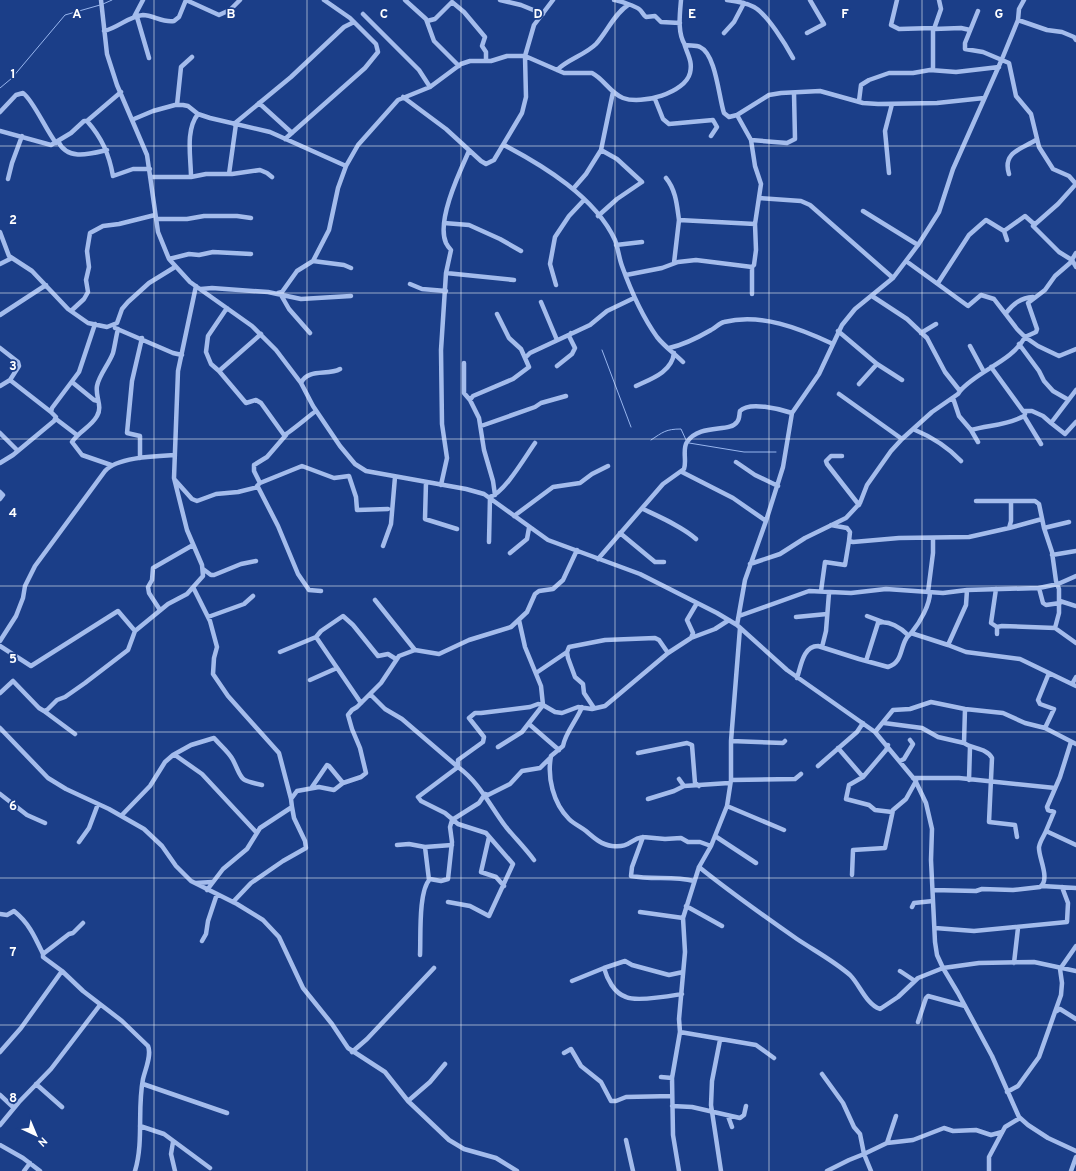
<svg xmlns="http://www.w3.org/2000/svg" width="1076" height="1171" font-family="Overpass,sans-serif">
  <rect width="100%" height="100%" fill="#1b3e88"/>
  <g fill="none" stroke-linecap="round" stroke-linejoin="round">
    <!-- stream -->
    <path stroke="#97b5ee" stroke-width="1" d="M103 4 112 0
      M0 88 12 78 65 15 100 5
      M602 350 631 427
      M651 440C663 432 666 429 681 429L686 440
      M689 443 744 452H776"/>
    <!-- minor -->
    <path stroke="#a4bcec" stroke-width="4.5" d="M101 0 107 54 117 85 147 155 158 232 169 259 190 282 252 326 276 350 301 383 313 406 340 446 355 464 366 471 466 489 484 494 548 540 640 574 717 613 737 625 787 670 875 732 915 780 926 803 932 829 931 860 935 942 937 955 943 968 958 993 992 1056 1019 1117 1028 1125 1048 1138 1076 1151
      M186 0 219 15 230 10 240 0
      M405 0 426 19 434 41 459 66
      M500 0 521 5 543 14
      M614 0C618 0 637 7 639 9 642 11 643 15 646 17L655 16 661 22 680 23
      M681 0C680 13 677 33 685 45 690 46 696 45 700 47 716 54 719 99 724 113L729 117 737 115 769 95 781 93 820 91 863 103 878 104 937 103 984 98
      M727 0C736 1 745 2 754 7 767 14 786 45 793 58
      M897 0 891 25 899 29 933 28V70
      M939 0 941 9 934 29 961 28 970 30
      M978 11 965 43V49L983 52 1009 63 1016 96 1031 114 1039 147 1053 169 1069 176 1076 184
      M363 14 419 70 430 87
      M134 17 143 0
      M137 17 149 58
      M1018 20 1047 30 1062 32 1074 37 1076 40
      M427 21 435 19 452 2 464 12 485 37 482 46 486 52V61
      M104 31C118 28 129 16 143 15 153 15 163 23 174 21L179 17 186 0
      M724 33 734 22 744 3
      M807 33 824 24 810 0
      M557 70C568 59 585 55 596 44 607 32 614 14 628 5
      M403 97 446 129 481 161 486 164 494 160 522 113 526 97 525 56 534 25 553 0
      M655 99 663 119 669 124 713 120 717 127 711 136
      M859 101 861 85 869 80 889 73H913L930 70 956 72 999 67
      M259 103 292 133
      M177 105 181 67 192 57
      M0 112 16 95 23 93C33 100 46 130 56 143
      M134 119 153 111 175 105H183L188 106 198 114 210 118 270 132 346 166
      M87 121C102 138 109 154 113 176L133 169H150
      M234 124 291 77 344 27 354 22
      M0 131 51 145 71 133 84 121H87L121 92
      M285 139 365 68 378 52 376 44 350 18 324 0
      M751 140 787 143 795 139 794 93
      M58 141C67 161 90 154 107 150
      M504 145C544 166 595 197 615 240 618 248 619 258 622 266 631 291 642 316 657 337 664 346 675 354 683 362
      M889 173 885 131 892 104
      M229 174 236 124
      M1009 174C1002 152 1022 149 1036 140
      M150 177H191L206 174H232L260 170 267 173 272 177
      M191 177C191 158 185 130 198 114
      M666 178C676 190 677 206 679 220
      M8 179 12 163 22 136
      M1076 184 1058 204 1033 226 1059 252 1072 260 1076 267
      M573 189 586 174 601 150 613 92
      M759 198 801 201 810 205 893 278
      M863 211 918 245
      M598 216 617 199 642 182 617 159 601 150
      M156 219H187L204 216H237L251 218
      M444 223 469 225 500 239 521 251
      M1004 231 1025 216 1034 224
      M0 232 9 256 32 271 68 309 88 323 107 327 117 323 122 309 128 302 149 283 175 267
      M616 245 642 242
      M169 259 189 254 199 255 213 252 251 254
      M313 261 344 265 351 268
      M906 261 968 306 981 295 994 299 1017 329 1025 337 1036 332 1037 329 1028 303 1045 290 1055 276 1070 263 1076 253
      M674 263 679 220 755 224
      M0 264 12 258
      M446 273 514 280
      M626 275 662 268 678 262 696 260 752 267 754 265 756 250 755 224 761 184 755 166 751 140 737 115
      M938 283 969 235 986 220 1004 231 1007 240
      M410 284 422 289 446 291
      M556 285 550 264 555 237 569 216 584 200
      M201 289 212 288 268 292 301 299 351 296
      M278 293 282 292 297 271 313 261 329 230 338 188 346 166 358 145 398 100 430 87 461 64 470 61H491L507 56H525L564 73H592C604 79 610 93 623 98 642 105 685 93 690 73 693 61 687 54 684 43
      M752 294V267
      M281 295 289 309 310 333
      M872 296 907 319 927 338 945 372 960 391C978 370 1012 362 1025 337L1038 346 1059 356 1076 349
      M541 302 557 340
      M227 308 208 336 206 352 211 364 219 371 246 403 256 400 261 403 284 435C288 434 310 415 316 411
      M71 311 84 299 88 292 86 280 89 267 87 251 90 233 103 226 119 224 155 215
      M1006 313C1014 303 1021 298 1033 297
      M0 315 46 285
      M115 328 173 353 182 355
      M838 331 877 364 902 380
      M921 333 936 324
      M1019 344 1039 371 1044 381 1053 391 1067 399
      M970 346 984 372
      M0 348 18 362 19 366 10 380 0 386
      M669 348C683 345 699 337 711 330 716 328 719 323 724 322 761 313 799 328 833 344
      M525 358 530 353 590 325 607 311 634 298
      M464 363V393L470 400 479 418 484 450 493 481 495 495
      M557 366 572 354 575 348 569 336 571 333
      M991 367 1023 411H1032L1043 416 1051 423 1076 390
      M219 371 261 334
      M10 380 51 412 52 408 79 372 95 324
      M72 382 94 400 98 401
      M301 383C308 368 328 376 340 369
      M859 384 877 364
      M636 386C651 379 672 372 674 353
      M839 394 902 439
      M953 398 959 416 971 430 978 442
      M470 400 473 396 513 379 529 367 521 349 509 338 497 314
      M1025 414 1024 416 1041 444
      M56 419 77 435
      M1051 423 1065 434 1076 422
      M481 426 535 407 541 403 566 396
      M913 429C932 437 947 446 961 461
      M971 430C989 425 1008 425 1024 416
      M0 433 17 450
      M842 456H831L826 461 827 464 859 505
      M140 458V436L127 433 132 381 142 338
      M736 462 755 475 778 486
      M0 463 13 455 54 421 56 417 51 412
      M111 465 82 455 72 442C79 431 91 427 97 416 103 406 95 397 97 386 99 375 109 364 113 353 115 345 116 337 118 329
      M682 472 733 498 766 521
      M175 480 192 499 197 501 216 494 238 492 258 487 278 526 298 574 309 590 321 591
      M426 482 425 519 457 529
      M260 483 254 471V465L267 457 286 435
      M441 485 447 458 442 424 441 350 446 273 451 250C449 248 447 245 446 243 436 221 460 171 469 151
      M257 486 260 483 302 466 334 478 349 476 356 497 357 510 388 509
      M0 492 3 495 0 499
      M976 501H1035L1039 504 1044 528 1052 552 1056 581 1059 589V613L1055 628
      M643 509C660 517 683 527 696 539
      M514 516 553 487 580 483 592 474 608 466
      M831 525 847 528 850 532 849 541 853 542 899 538 969 537 1009 528 1011 521V502
      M1009 528 1042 519
      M1044 528 1069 522
      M620 533 655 562H664
      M489 542 490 497C505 492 525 457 535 443
      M383 546 391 524 395 477
      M510 553 527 539 529 528
      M1052 555 1076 551
      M598 559 663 484 684 469C687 461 682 449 687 442 700 423 730 433 737 422 740 419 739 414 740 411 749 401 780 409 792 413
      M750 564 780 554 805 538 846 518 860 503 867 485 891 451 902 439 932 412 958 394 960 391
      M203 569 211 575H214L241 564 256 561
      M1039 588 1043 603 1046 605 1060 603
      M194 589 210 621 217 647 214 658 213 674 228 696 279 753 291 799
      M996 589 991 623 997 627
      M821 591 825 562 845 565 849 541
      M928 592 933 553V539
      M375 600 415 650
      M1060 601 1076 606
      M160 610 149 593 148 587 152 580 153 568 193 545
      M739 616 809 591 851 593 886 589 943 593 967 590 1039 588 1058 584 1076 576
      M867 616 883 622
      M208 617 244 604 253 596
      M796 617 827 614
      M737 625 745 580 766 521 783 467 792 413 819 374 842 325 855 309 893 278 918 245 939 212 953 169 1002 59 1018 20 1019 9 1024 0
      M997 627 1002 626 1055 628 1076 643
      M997 627V634
      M911 633 948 645 966 652 1020 659 1076 686
      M316 637 361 703
      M691 638 693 633 687 620 697 603
      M0 641 16 616 23 598 25 586 35 566 105 471C117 457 157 456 175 455
      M948 645 966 605 967 590
      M0 646 31 666 118 611 135 631
      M822 647 826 631 829 593
      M280 652 316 637 321 631 343 616 353 625 378 656 388 654 396 659
      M866 661 878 623C889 620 901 628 908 635
      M536 673 567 652
      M797 678C801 666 803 646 818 646L859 659 888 667C902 663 900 649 906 639 907 636 910 635 912 632 920 622 930 605 930 592
      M310 680 337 668
      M1072 684 1076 677
      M0 693 13 681 39 708 44 711 47 710 57 700 65 697 85 683 128 650 135 631 168 604 187 594 203 576 202 565 187 530 174 478 178 371 196 286
      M370 694 385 709 402 719 458 767V760L483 742 484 737 469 718 475 713H481L530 707 538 704 543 705 555 712 562 713 578 707 592 709 605 706 668 653 691 638 715 629 729 620
      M582 707C577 720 565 733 563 746L551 756C547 777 553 803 569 819 574 824 581 827 586 831 594 838 602 845 612 846 631 848 629 839 643 837
      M594 708 584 693 583 684 575 677 568 658 567 652 569 647 605 640 655 638 659 640 668 653
      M965 709 964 743C972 749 987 748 992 758L989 822 1015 825 1017 837
      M44 711 75 734
      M884 723 922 728 938 737 964 743
      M529 724 559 750
      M0 728 48 778 66 789 109 809 144 829 162 846 176 866 191 881 237 904 263 920 279 937 303 988 332 1024 348 1048 385 1072 408 1101 449 1140 464 1149 496 1158 517 1171
      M1045 728 1054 709 1040 704 1038 700 1049 673
      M875 732 893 710 910 709 931 702 965 709 1003 713 1025 723 1045 728 1076 744
      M731 741 783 743 785 741
      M1071 742 1060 777 1047 807 1048 810 1054 812 1046 831 1076 845
      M888 745 886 750 863 777 849 785 846 799 869 805 875 810 892 812
      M498 747 522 732 543 705 541 686 525 647 519 620
      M838 748 863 777
      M638 753 687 743 692 745 695 783 699 786
      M175 755 202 774 256 832
      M900 761 904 759 913 744 910 740
      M818 766 857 732 863 723
      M913 778H959L1055 788
      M679 779 684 786 729 783 730 785
      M731 780 795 779 801 774
      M969 780 970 747
      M312 787 327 765 329 766 343 783
      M0 794 27 815 45 823
      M648 799 674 791 684 786
      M727 806 784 830
      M121 816 150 786 165 762 173 755 191 745 214 738C220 745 229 752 233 760 243 780 238 780 262 785
      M715 836 756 863
      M489 837 481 872 496 877 504 886
      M79 842 89 828 98 804
      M397 845 409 844 425 847 452 845
      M425 847 429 880
      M699 867C730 892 764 916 797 939 815 951 834 961 850 975 860 985 866 1004 880 1009L898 997 918 978 943 968 979 963 1034 962 1076 971
      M852 875 853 850 885 848 893 810 906 799 916 781
      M694 881C673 876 652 880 631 876L632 867 643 837 665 839 681 838 688 842H700L711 846
      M196 883 212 882
      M1042 886 1076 888
      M207 890 223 869 247 849 260 828 292 807 291 799 297 791 319 787 334 790 343 783 361 777 366 773 360 748 352 729 348 715 352 710 357 707 381 683 399 656 415 650 439 654 469 640 511 627 527 612 535 594 539 591 553 589 563 580 577 550
      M933 890 976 891 982 889 1013 890 1040 887C1051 879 1038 857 1039 847 1040 841 1044 836 1046 831
      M233 902 251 883 283 861 306 848 305 841 294 818 292 807
      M448 902 470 906 489 916 513 864 486 833 458 824 445 813 421 801 418 797 458 767C480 783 490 806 506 827 515 838 525 848 534 860
      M686 906 722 926
      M912 907 914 903 933 901
      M640 912 683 918
      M0 914 7 915 14 911C29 923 35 937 43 954V957L62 971 83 991 122 1021 148 1046C152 1055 145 1070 143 1079 137 1109 144 1141 135 1171
      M935 928 974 931 1067 922 1068 903 1062 887
      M202 941 206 934 208 921 217 894
      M43 954 69 934 73 933 83 923
      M420 955C421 938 418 891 430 879L441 881 448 879 452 842 450 827 452 820 479 803 485 794 488 795 510 784 522 771 540 768 550 758
      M1014 963 1018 928
      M604 968 625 961 632 965 669 975 683 972
      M900 971 915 981
      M572 981 604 968C607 979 614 993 626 997 637 1002 670 996 682 994
      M1055 1012 1060 1009 1076 1019
      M918 1022 926 998 928 996 965 1006
      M680 1032 756 1045 774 1058
      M720 1040 712 1081 711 1105 721 1171
      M0 1052 21 1028 62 971
      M352 1052 367 1039 434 968
      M564 1053 571 1049 581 1066 601 1082 611 1101H616L626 1097 672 1096
      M822 1074 843 1103 854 1127 860 1134 864 1154 849 1160 827 1171
      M661 1077 672 1078
      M36 1084 62 1107
      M143 1084 227 1113
      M1007 1092 1018 1086 1039 1057 1061 995 1062 983 1060 969 1076 946
      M0 1095 14 1108
      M408 1101 430 1082 445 1064
      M672 1106 692 1107 740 1118 744 1115 746 1106
      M728 1116 732 1127
      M0 1125 19 1102 51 1069 100 1005
      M140 1126 164 1134 210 1168
      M626 1140 633 1171
      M173 1142 171 1154 175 1171
      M887 1143 913 1140 944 1128 953 1131 976 1130 991 1135 1002 1132
      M0 1145 23 1158 40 1171
      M24 1171 30 1163
      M679 1171 673 1135 672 1078 680 1032 679 1019 685 952 683 918 699 867 711 846 727 806 731 780V741L740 628
      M871 1171 864 1154 887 1143 896 1116
      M989 1171V1157L1005 1127 1020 1118
      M1071 1171 1076 1157"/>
  </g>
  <!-- grid -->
  <path fill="none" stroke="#fff" stroke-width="1" stroke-opacity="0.55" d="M154 0V1171M307 0V1171M461 0V1171M615 0V1171M769 0V1171M922 0V1171M0 146H1076M0 293H1076M0 439H1076M0 586H1076M0 732H1076M0 878H1076M0 1025H1076"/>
  <g font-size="13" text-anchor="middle" font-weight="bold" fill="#fff" stroke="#1b3e88" stroke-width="3.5" stroke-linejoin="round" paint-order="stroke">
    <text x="77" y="18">A</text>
    <text x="231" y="18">B</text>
    <text x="384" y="18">C</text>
    <text x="538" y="18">D</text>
    <text x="692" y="18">E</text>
    <text x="845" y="18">F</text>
    <text x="999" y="18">G</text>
    <text x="13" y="78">1</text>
    <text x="13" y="224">2</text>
    <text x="13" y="370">3</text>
    <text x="13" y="517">4</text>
    <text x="13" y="663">5</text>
    <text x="13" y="810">6</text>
    <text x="13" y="956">7</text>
    <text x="13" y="1102">8</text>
  </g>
  <!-- north arrow -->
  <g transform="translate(36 1135) rotate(136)" stroke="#1b3e88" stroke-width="3" paint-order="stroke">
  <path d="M0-3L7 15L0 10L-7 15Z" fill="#ffffff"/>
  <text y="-6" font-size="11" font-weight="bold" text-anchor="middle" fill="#ffffff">N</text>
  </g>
</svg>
